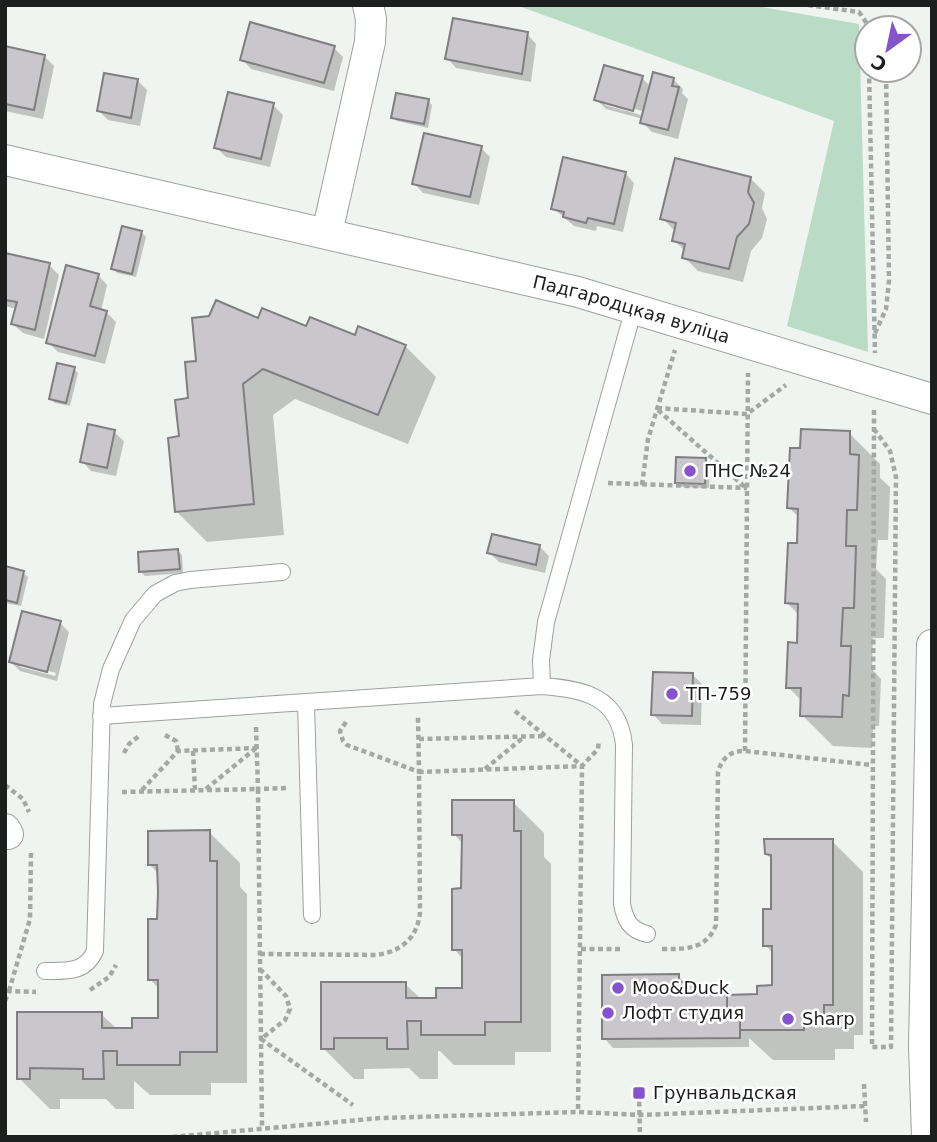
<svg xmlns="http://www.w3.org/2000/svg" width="937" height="1142" font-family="'DejaVu Sans',sans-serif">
  <rect width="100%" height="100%" fill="#f0f4f1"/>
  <!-- green -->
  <path fill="#badbc5" d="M516 5H751L859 24 868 352 787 326 834 121Z"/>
  <!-- shadow -->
  <path fill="#0003" fill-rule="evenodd" d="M527 34 536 44 531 82 456 68 447 58Z
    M5 48 44 56 54 66 43 119 5 111Z
    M334 48 343 57 334 91 251 69 242 59Z
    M642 78 651 87 673 79 683 89 682 93 688 99 678 139 652 132 642 122 643 119 606 109 596 99ZM605 101 642 111 641 115 605 105Z
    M138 81 147 90 140 126 108 120 99 111Z
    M428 101 432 105 428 128 397 121 393 117Z
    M273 105 283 115 270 167 226 157 216 147Z
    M481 148 490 157 479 205 423 193 414 183Z
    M625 173 634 183 623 232 597 226 596 231 574 226 553 208Z
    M751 179 765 193 762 208 767 219 762 238 751 251 743 282 698 271 684 257 685 251 674 240 676 232 662 218Z
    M123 228 142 233 146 237 136 277 117 273 113 268Z
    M5 255 49 265 59 275 44 339 23 333 13 324 17 309 5 306Z
    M98 275 107 285 101 311 106 312 116 322 105 364 58 352 48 342Z
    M259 320 405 346 436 377 408 444 295 399 273 415 284 535 207 542 176 511 181 438 198 363Z
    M74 369 78 373 70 406 55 403 50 399Z
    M114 432 124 441 116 476 91 471 82 461Z
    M849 433 880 464V478L890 487 888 540H878L876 569 886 579 884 638H873L872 669 881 679 879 726H873L872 748 833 746 802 715V701L788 687 798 645 799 615 787 603 799 545 800 518 789 508 802 450Z
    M705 460 710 464 709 488 681 487 677 482Z
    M540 547 549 556 545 573 499 562 489 552Z
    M178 551 182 555 183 573 145 576 141 572Z
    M5 570 23 573 28 577 21 606 5 603Z
    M60 623 69 632 57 681 20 671 11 662ZM20 663 56 673 55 676 20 667Z
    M693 675 702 684 701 725 662 724 653 714Z
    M513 802 544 833V857L551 864V1052H515V1065H454L440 1051H438V1079H420L409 1068 364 1069V1079H354L323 1048V983L405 984 421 999H437L463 990V959L454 949 463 890V844L454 834Z
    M209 832 240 863V887L247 894V1083H211V1095H150L134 1081V1109H116L106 1099H60V1109H50L19 1078V1013L101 1014 117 1029 134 1030 159 1020V989L150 979 159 920V874L150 865Z
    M832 841 863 872V1035H854V1049H835V1060H773L749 1038V1047L613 1048 604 1038 678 976 686 984H700L710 996H759L774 987V954L765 945 773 911V860L766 854Z"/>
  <!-- building -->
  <path fill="#c9c7cb" stroke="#7f7e81" stroke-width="2" d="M453 18 528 32 522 74 445 59Z
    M250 22 335 46 324 83 240 60Z
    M5 46 45 55 34 110 5 104Z
    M604 65 643 76 633 111 594 100Z
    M653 72 674 78 672 86 679 87 668 130 640 123Z
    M104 73 138 79 131 118 97 111Z
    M228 92 274 103 261 159 214 148Z
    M396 93 429 99 424 124 391 118Z
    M424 133 482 146 470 197 412 184Z
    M563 157 626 172 614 224 588 218 586 223 563 217 564 212 551 209Z
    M675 158 751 177 748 192 754 203 749 224 737 237 729 269 682 258 685 244 672 241 676 223 660 219Z
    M122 226 142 231 132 274 111 269Z
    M5 253 50 263 35 330 11 324 17 302 5 300Z
    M66 265 99 274 90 306 107 311 95 356 46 343Z
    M216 300 258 318 262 308 306 326 310 317 355 335 358 326 406 345 378 415 263 369 243 384 254 504 175 512 168 438 179 436 175 400 188 398 185 362 196 361 192 318 209 316Z
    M57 363 75 367 66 403 49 399Z
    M88 424 115 430 107 468 80 462Z
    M801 429 850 431V454L859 455 857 510H847L846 546H856L854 608H843L841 646H851L849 696 843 695 842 717 800 716 801 688H786L788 642 797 643 798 604 785 603 788 543H797L798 509 787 508 790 448H800Z
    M676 457 706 458 705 484 675 483Z
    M492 534 540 545 536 565 487 553Z
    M178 549 180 569 139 572 138 552Z
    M5 566 24 571 17 603 5 600Z
    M22 611 61 621 47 672 9 662Z
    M653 672 693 673 692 716 651 715Z
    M452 800H514V831H521V1022H485V1035H421V1021H407L408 1049H387V1038H334V1049H321V982H406V998H436V988H462V950H452V889L461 888 462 835H452Z
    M210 830V861H217V1052H180V1065H117V1051H103L104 1079H83V1069L30 1068V1079H17V1012H102V1028H132V1018H158V980H148V919H157L158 892 157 865H148V831Z
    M764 839H833V1005H824V1018L804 1019V1030H740V1019H727V995L757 994V986L772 985V946H763V909H771V855L765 854Z
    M679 974V982L701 983V994L727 995V1019H740V1038L602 1039V975Z"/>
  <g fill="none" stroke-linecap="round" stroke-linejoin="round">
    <defs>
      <path id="lane" d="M634 308 546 622 541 660 542 686C583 689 619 696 624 745L622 904C625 920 630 930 647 934
        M306 703 312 915
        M101 716 542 686
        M45 971C67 971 85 973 95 951L102 704 111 669 133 620 155 594 175 583 190 580 282 572"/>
      <g id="street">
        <path id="s1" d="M5 160 578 292 932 399"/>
        <path d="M327 233 370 42 371 19 368 5"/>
        <path d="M5 829 8 834"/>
        <path d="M927 1137 924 1046 932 645"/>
      </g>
    </defs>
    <!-- lane casing -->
    <use href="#lane" stroke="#9da19e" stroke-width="18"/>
    <!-- street casing -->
    <use href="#street" stroke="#9da19e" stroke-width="32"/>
    <!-- path -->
    <path stroke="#a5a9a6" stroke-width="4.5" stroke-dasharray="5 3.5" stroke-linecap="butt" d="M808 5 859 12 868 25
      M909 32H912
      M869 70 875 353
      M875 333 886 309 889 281 886 70
      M657 408 747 414 786 385
      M658 410 746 488
      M874 429 890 451 896 477 891 1047H872L874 429V410
      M608 483 747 488
      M642 485 648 439 675 350
      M515 711 582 766 598 749 599 741
      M346 722 340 731 343 741 347 745 419 772 418 716
      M256 727 258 789 288 788
      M165 735 176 741 178 751
      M419 739 544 736
      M193 751 195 790
      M745 751 748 373
      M124 753 129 744 139 736
      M485 769 524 737
      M5 785 23 799 29 812
      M206 789 256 748
      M142 790 178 751 257 748
      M122 792 258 789 262 1127
      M581 949H622
      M662 949C686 949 706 950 716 925L718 772C722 758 730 751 745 751L872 765
      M260 954 377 955C402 951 417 938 420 913L419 772 582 766 578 1112
      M260 969 286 996 290 1009 285 1020 261 1039 353 1105
      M90 990 109 977 116 965
      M9 991 30 919 31 852
      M5 1001 9 991 36 992
      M864 1084 866 1122
      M639 1093 640 1137
      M172 1137 381 1118 578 1112 640 1115 865 1106"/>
    <!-- lane -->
    <use href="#lane" stroke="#fff" stroke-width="16"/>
    <!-- street -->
    <use href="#street" stroke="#fff" stroke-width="30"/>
  </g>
  <!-- markers -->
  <g fill="#8553cb" stroke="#fff" stroke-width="2.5">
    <circle cx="690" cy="471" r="7"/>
    <circle cx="672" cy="694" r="7"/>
    <circle cx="618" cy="988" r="7"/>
    <circle cx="608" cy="1013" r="7"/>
    <circle cx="788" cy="1019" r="7"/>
    <rect x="632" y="1086" width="14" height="14" rx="3.5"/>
  </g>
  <g text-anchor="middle" stroke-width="5" stroke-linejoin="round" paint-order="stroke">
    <!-- street labels -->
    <g font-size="18" fill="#1d1f1e" stroke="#fff">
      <text dy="6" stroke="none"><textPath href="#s1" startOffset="644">Падгародцкая вуліца</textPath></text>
    </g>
    <!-- poi labels -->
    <g font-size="18" fill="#1d1f1e" stroke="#fff" text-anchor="start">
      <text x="704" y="477">ПНС №24</text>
      <text x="686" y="700">ТП-759</text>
      <text x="632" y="994">Моо&amp;Duck</text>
      <text x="622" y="1019">Лофт студия</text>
      <text x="802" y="1025">Sharp</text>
      <text x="653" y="1099">Грунвальдская</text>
    </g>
  </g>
  <!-- border -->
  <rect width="937" height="1142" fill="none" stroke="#1d1f1e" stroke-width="14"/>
  <!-- north arrow -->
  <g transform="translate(888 49) rotate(213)"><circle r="33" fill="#ffffff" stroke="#a5a5a5" stroke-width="2"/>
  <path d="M0-5L12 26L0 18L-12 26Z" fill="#8553cb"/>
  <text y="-10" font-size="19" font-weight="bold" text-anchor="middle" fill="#1d1f1e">С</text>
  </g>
</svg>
